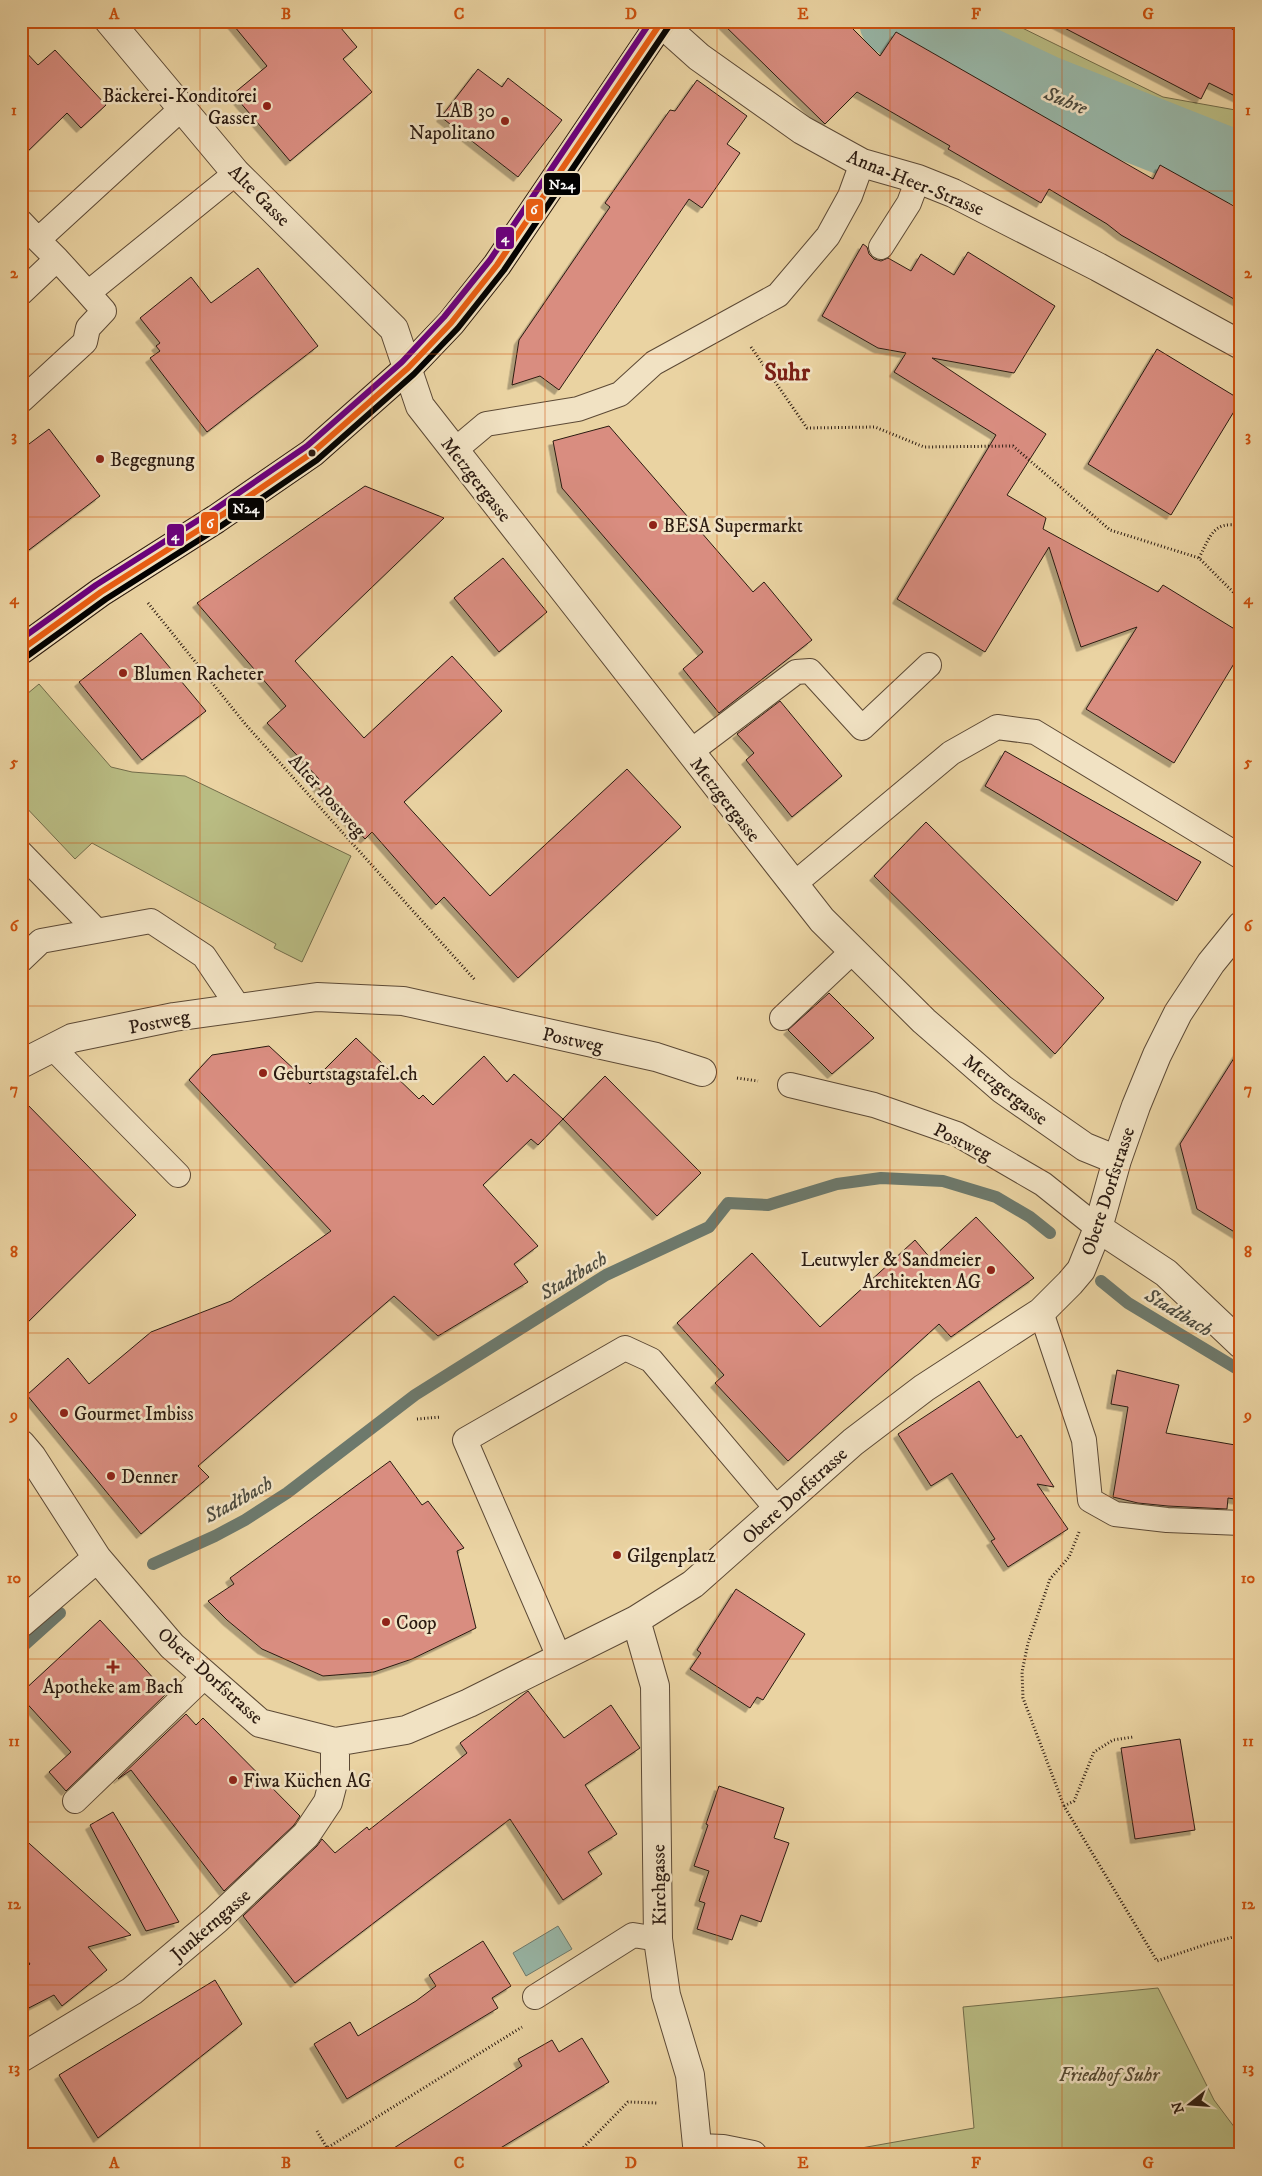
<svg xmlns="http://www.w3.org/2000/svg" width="1262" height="2176" font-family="'IM FELL DW Pica',serif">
  <defs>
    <filter id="shadow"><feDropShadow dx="-4.5" dy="4.5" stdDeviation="0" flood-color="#0004"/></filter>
  </defs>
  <rect width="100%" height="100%" fill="#ead3a2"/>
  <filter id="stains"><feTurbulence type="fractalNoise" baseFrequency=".004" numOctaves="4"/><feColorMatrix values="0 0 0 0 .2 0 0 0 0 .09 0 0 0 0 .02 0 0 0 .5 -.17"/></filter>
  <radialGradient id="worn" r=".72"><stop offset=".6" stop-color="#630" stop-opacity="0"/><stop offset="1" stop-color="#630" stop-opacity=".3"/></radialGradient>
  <!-- green -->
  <path fill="#b9bc83" stroke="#726c4a" d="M849 21H1008L1163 97 1241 111V193L1224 183 1109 145Z
    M39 684 111 767 132 772 185 776 351 856 302 962 274 948 276 944 92 843 75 859 21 802V699Z
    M1158 1988 1214 2100 1241 2136V2155L833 2153 974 2128 963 2007Z"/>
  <!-- water -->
  <path fill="#98b7a8" stroke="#6d796c" d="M558 1926 572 1949 526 1976 513 1953Z"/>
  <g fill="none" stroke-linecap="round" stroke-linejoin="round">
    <!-- stream -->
    <path stroke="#6d796c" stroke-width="12" d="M1101 1281 1128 1303 1241 1371
      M153 1564 215 1536 245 1520 287 1493 415 1395 606 1275 709 1227 728 1203 768 1205 837 1184 881 1178 943 1181 996 1197 1030 1217 1050 1233
      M21 1648 60 1613"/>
    <!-- river -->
    <path stroke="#98b7a8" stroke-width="72" d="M895 21 1047 92 1241 169"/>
  </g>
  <!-- building -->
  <path fill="#d98d80" stroke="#2c1b11" filter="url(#shadow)" d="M230 21H335L357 47 343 59 372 92 290 161 233 94 267 66Z
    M720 21H845L880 56 896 32 1153 179 1160 165 1241 210V303L1121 235 1107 224 1049 189 1041 203 948 149 950 146 857 92 825 124Z
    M1051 21H1218L1241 34V99L1209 83 1201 99Z
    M21 47 38 65 55 50 106 105 81 128 67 113 21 158Z
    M478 69 502 87 508 78 562 120 518 177 441 117Z
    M697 80 747 116 727 144 740 153 702 208 689 199 559 390 540 376 512 385 519 340 610 207 605 203 670 110 675 111Z
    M863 244 867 247 869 254 874 259 881 261 888 258 911 271 921 254 954 275 968 252 1055 306 1014 373 932 358 1046 434 1007 495 1046 518 1043 529 1158 592 1163 585 1241 633V652L1174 763 1086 709 1137 627 1081 647 1049 547 985 652 897 599 996 435 894 372 906 353 878 348 822 316Z
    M258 268 318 346 207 432 150 358 160 351 156 346 160 343 140 318 191 277 211 303Z
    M1157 349 1241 400 1171 515 1088 464Z
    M609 426 753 592 764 582 812 640 719 713 683 669 703 652 562 488 553 441Z
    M49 429 100 496 21 556V450Z
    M365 486 444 518 295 661 364 738 452 656 502 711 404 802 490 896 627 769 681 827 518 978 444 897 436 905 372 832 365 839 315 784 319 779 267 723 286 706 197 603Z
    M503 558 547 612 499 652 454 598Z
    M141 633 206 711 142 760 79 682Z
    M780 701 842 776 792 817 746 760 754 753 737 734Z
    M1005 751 1201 862 1177 901 985 786Z
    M926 822 1104 998 1055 1054 874 876Z
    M829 993 874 1038 832 1074 788 1030Z
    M356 1038 419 1099 423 1095 433 1105 484 1056 507 1082 514 1074 563 1119 538 1145 531 1139 483 1185 538 1246 514 1264 528 1282 438 1336 394 1296 198 1466 209 1477 141 1534 27 1395 68 1358 89 1384 151 1332 231 1301 331 1231 189 1080 212 1055 269 1046 310 1084Z
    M1241 1047V1236L1197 1209 1180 1144Z
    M605 1076 701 1173 657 1216 563 1119Z
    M21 1098 136 1215 21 1329Z
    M976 1217 1034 1278 951 1337 939 1324 788 1461 715 1383 724 1375 677 1323 752 1253 820 1327 915 1240 931 1259Z
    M1117 1370 1179 1385 1166 1433 1241 1446V1500L1228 1498 1227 1509 1168 1506 1138 1503 1113 1497 1128 1407 1111 1404Z
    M979 1381 1017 1438 1021 1435 1054 1487 1037 1484 1068 1529 1008 1567 991 1541 995 1539 952 1473 931 1486 898 1434Z
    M390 1461 422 1505 428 1501 464 1548 457 1551 476 1628 412 1659 374 1672 323 1676 262 1649 227 1620 208 1601 234 1584 230 1578Z
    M736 1589 805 1634 763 1700 757 1697 750 1708 690 1669 701 1653 697 1650Z
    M100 1620 167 1693 66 1791 49 1772 71 1752 21 1697V1693Z
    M528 1691 564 1738 611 1705 640 1748 585 1785 617 1834 588 1852 602 1874 563 1900 510 1819 295 1983 243 1916 317 1846 322 1839 335 1853 367 1827 369 1830 467 1753 460 1743Z
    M186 1714 196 1725 203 1718 300 1816 294 1825 224 1891 131 1770 118 1779Z
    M1180 1739 1195 1830 1135 1839 1121 1748Z
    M719 1786 784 1808 774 1838 789 1843 761 1922 741 1915 732 1940 697 1929 705 1903 699 1901 709 1871 694 1866 708 1825 706 1824Z
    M113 1812 179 1922 146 1931 90 1825Z
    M21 1836 131 1935 88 1947 107 1970 62 2006 54 1995 21 2012V1972L30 1964 21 1952Z
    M483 1941 511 1986 492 1998 498 2008 347 2099 314 2044 350 2022 358 2036 416 2001 436 1986 429 1975Z
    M215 1980 242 2024 98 2138 59 2075Z
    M582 2038 609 2082 489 2155H383L522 2066 518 2059 552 2040 559 2052Z"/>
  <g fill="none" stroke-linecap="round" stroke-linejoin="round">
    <defs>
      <path id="lane" d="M21 222 38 240
        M881 247 909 203 918 179
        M57 259 88 293
        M21 293 57 259 38 240 181 109
        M22 400 85 342 88 328 104 311 88 293 236 173
        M455 450 486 424 578 409 620 394 654 363 778 295 828 236 850 196 862 163
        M690 752 796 672 810 671 862 728 929 665
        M21 853 96 930
        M793 885 951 753 997 727 1035 732 1241 857
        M21 960 41 941 151 921 204 956 239 1008
        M782 1018 853 951
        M53 1048 178 1175
        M790 1085 874 1105 957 1134 1043 1184 1098 1228
        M1041 1312 1084 1440 1090 1500 1115 1514 1167 1520 1241 1523
        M559 1657 465 1440 625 1348 651 1360 777 1509
        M75 1801 206 1675
        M535 1997 633 1935 658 1939"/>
      <path id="street" d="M109 21 236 173 394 329 420 406 822 920 924 1021 1002 1089 1085 1147 1117 1160
        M661 23 699 57 802 130 862 163 918 179 953 193 1098 267 1241 345
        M21 1064 72 1038 174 1017 317 997 403 1001 656 1057 702 1072
        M1098 1228 1166 1273 1241 1344
        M21 1444 32 1457 97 1558 172 1646 260 1723 335 1742 406 1730 469 1703 636 1620 693 1584 853 1442 924 1388 1041 1312 1070 1283 1081 1270 1098 1228 1117 1160 1136 1106 1157 1055 1178 1013 1211 963 1241 926
        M636 1620 655 1686 658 1939 666 1995 690 2075 698 2155
        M21 1623 97 1558
        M21 2058 132 1991 216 1920 306 1835 328 1802 335 1775V1742
        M699 2148 723 2149 753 2155"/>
      <path id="primary" d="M21 650 101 592 216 519 312 453 408 368 451 323 497 265 662 21"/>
    </defs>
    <!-- lane casing -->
    <use href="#lane" stroke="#5c4935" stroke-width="26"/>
    <!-- street casing -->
    <use href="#street" stroke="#5c4935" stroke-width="30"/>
    <!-- primary casing -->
    <use href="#primary" stroke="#2c1b11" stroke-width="30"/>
    <!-- path -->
    <path stroke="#2c1b11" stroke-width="3" stroke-dasharray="1 2.5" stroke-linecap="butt" d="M751 347 807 428 875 427 924 447 1013 446 1110 530 1199 558 1241 600
      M1199 558C1210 537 1213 520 1241 526
      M148 603 246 725 475 980
      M737 1078 758 1081
      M417 1419 441 1417
      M1079 1532 1069 1557 1050 1579 1028 1643 1022 1672 1023 1698 1064 1806 1157 1961 1210 1943 1241 1935
      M1064 1806 1074 1801 1094 1752 1113 1740 1133 1737
      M317 2131 327 2148 522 2027
      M576 2155 628 2102 658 2103"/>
    <!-- lane -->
    <use href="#lane" stroke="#f1e2c3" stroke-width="24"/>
    <!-- street -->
    <use href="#street" stroke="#f1e2c3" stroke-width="28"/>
    <!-- primary -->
    <use href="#primary" stroke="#ead3a2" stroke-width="28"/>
    <defs>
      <path id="bus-1" d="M21 650 101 592 216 519 312 453 408 368 451 323 497 265 662 21"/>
      <path id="bus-2" d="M26 657 106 599 221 526 317 460 414 374 458 328 504 270 669 26"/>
      <path id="bus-3" d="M21 639 96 585 211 512 307 446 402 362 444 317 490 260 651 21"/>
    </defs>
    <!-- bus-1 casing -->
    <use href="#bus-1" stroke="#f1e2c3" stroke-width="10"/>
    <!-- bus-2 casing -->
    <use href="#bus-2" stroke="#f1e2c3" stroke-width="10"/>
    <!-- bus-3 casing -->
    <use href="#bus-3" stroke="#f1e2c3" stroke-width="10"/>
    <!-- bus-1 -->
    <use href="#bus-1" stroke="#ea5e12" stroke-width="6"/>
    <!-- bus-2 -->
    <use href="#bus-2" stroke="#000" stroke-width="6"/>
    <!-- bus-3 -->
    <use href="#bus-3" stroke="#6b007d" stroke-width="6"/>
  </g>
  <!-- grid -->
  <path fill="none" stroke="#cc500d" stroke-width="1" stroke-opacity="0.55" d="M200 21V2155M372 21V2155M545 21V2155M717 21V2155M890 21V2155M1062 21V2155M21 191H1241M21 354H1241M21 517H1241M21 680H1241M21 843H1241M21 1006H1241M21 1170H1241M21 1333H1241M21 1496H1241M21 1659H1241M21 1822H1241M21 1985H1241"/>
  <!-- markers -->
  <g fill="#8f2418" stroke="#f1e2c3" stroke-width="2">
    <circle cx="267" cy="106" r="5"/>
    <circle cx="505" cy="121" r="5"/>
    <circle cx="100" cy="459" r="5"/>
    <circle cx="653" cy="525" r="5"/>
    <circle cx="123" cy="673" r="5"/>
    <circle cx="263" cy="1073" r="5"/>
    <circle cx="991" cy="1270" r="5"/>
    <circle cx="64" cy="1413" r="5"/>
    <circle cx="111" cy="1476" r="5"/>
    <circle cx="617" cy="1555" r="5"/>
    <circle cx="386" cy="1622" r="5"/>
    <path d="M110.5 1659.5h5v5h5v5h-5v5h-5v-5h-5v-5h5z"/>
    <circle cx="233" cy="1780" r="5"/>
  </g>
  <circle fill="#2c1b11" stroke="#f1e2c3" stroke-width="2" cx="312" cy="453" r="4.5"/>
  <g text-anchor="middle" stroke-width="5" stroke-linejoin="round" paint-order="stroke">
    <!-- poi labels -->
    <g font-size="19" fill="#2c1b11" stroke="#f1e2c3" text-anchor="start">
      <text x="257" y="102" text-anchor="end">Bäckerei-Konditorei<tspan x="257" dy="22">Gasser</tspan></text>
      <text x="495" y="117" text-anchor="end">LAB 30<tspan x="495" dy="22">Napolitano</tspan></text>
      <text x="110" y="466">Begegnung</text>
      <text x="663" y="532">BESA Supermarkt</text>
      <text x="133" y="680">Blumen Racheter</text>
      <text x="273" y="1080">Geburtstagstafel.ch</text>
      <text x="981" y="1266" text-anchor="end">Leutwyler &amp; Sandmeier<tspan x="981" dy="22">Architekten AG</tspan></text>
      <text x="74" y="1420">Gourmet Imbiss</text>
      <text x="121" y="1483">Denner</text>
      <text x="627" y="1562">Gilgenplatz</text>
      <text x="396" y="1629">Coop</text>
      <text x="113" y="1693" text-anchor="middle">Apotheke am Bach</text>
      <text x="243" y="1787">Fiwa Küchen AG</text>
    </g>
    <!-- street labels -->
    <g font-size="19" fill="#2c1b11" stroke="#f1e2c3">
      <text transform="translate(916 182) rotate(22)" y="7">Anna-Heer-Strasse</text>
      <text transform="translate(260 195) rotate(45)" y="7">Alte Gasse</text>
      <text transform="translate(477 479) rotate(52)" y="7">Metzgergasse</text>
      <text transform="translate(328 795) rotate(48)" y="7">Alter Postweg</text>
      <text transform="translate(726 799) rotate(52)" y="7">Metzgergasse</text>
      <text transform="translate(159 1021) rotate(-11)" y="7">Postweg</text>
      <text transform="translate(573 1039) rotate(12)" y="7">Postweg</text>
      <text transform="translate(1006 1089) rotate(38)" y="7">Metzgergasse</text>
      <text transform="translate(963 1141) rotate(26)" y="7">Postweg</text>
      <text transform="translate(1107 1191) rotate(-72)" y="7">Obere Dorfstrasse</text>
      <text transform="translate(794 1495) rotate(-42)" y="7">Obere Dorfstrasse</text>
      <text transform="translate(211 1675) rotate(42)" y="7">Obere Dorfstrasse</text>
      <text transform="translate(658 1885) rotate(-91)" y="7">Kirchgasse</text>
      <text transform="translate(210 1924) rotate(-41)" y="7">Junkerngasse</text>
    </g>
    <!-- park labels -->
    <g font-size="19" font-style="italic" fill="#564b33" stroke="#f1e2c3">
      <text x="1109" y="2081">Friedhof Suhr</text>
    </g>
    <!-- water labels -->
    <g font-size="20" font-style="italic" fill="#4c4a3e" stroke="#f1e2c3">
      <text transform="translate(1066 100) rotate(22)" y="7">Suhre</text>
      <text transform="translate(573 1275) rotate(-31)" y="7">Stadtbach</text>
      <text transform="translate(1179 1312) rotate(31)" y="7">Stadtbach</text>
      <text transform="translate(238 1499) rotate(-29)" y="7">Stadtbach</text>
    </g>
    <!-- district labels -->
    <g font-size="24" font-weight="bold" fill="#7a1f14" stroke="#f1e2c3">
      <text x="787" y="380">Suhr</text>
    </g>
  </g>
  <g stroke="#f1e2c3" stroke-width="2">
    <rect x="543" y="172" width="38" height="24" rx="5" fill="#000"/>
    <rect x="525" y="198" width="19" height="24" rx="5" fill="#ea5e12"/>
    <rect x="495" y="226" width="20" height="24" rx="5" fill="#6b007d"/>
    <rect x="227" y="497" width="38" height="24" rx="5" fill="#000"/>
    <rect x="200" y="511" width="19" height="24" rx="5" fill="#ea5e12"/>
    <rect x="166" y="523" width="19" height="24" rx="5" fill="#6b007d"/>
  </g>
  <g font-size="14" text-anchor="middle" font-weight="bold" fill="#fff">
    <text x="562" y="189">N24</text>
    <text x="534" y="214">6</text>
    <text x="505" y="242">4</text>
    <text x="246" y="513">N24</text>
    <text x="210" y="528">6</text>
    <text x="175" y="540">4</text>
  </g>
  <!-- margin -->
  <rect width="1262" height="2176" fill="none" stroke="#ead3a2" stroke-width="55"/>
  <!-- north arrow -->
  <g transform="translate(1190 2104) rotate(253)" stroke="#f1e2c3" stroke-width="4" paint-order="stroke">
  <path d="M0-4L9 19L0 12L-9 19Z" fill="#2c1b11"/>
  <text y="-8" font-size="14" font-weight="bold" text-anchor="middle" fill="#2c1b11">N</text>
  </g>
  <rect x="28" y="28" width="1206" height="2120" fill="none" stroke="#cc500d" stroke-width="2"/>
  <g font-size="16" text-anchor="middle" font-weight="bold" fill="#cc500d">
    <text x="114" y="19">A</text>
    <text x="286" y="19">B</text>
    <text x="459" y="19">C</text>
    <text x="631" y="19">D</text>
    <text x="803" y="19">E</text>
    <text x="976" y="19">F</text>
    <text x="1148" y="19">G</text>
    <text x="14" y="115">1</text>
    <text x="1248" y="115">1</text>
    <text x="14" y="278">2</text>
    <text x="1248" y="278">2</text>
    <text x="14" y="441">3</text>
    <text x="1248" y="441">3</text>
    <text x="14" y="604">4</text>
    <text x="1248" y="604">4</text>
    <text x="14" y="767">5</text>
    <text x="1248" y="767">5</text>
    <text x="14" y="931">6</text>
    <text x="1248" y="931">6</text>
    <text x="14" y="1094">7</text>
    <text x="1248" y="1094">7</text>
    <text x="14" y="1257">8</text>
    <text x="1248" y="1257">8</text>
    <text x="14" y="1420">9</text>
    <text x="1248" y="1420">9</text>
    <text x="14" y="1583">10</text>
    <text x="1248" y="1583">10</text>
    <text x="14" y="1746">11</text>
    <text x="1248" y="1746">11</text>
    <text x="14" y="1909">12</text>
    <text x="1248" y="1909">12</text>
    <text x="14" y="2073">13</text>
    <text x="1248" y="2073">13</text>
    <text x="114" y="2168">A</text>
    <text x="286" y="2168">B</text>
    <text x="459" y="2168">C</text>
    <text x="631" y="2168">D</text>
    <text x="803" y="2168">E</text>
    <text x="976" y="2168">F</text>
    <text x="1148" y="2168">G</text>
  </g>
  <rect width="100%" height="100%" filter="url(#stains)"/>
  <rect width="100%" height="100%" fill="url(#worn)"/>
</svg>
